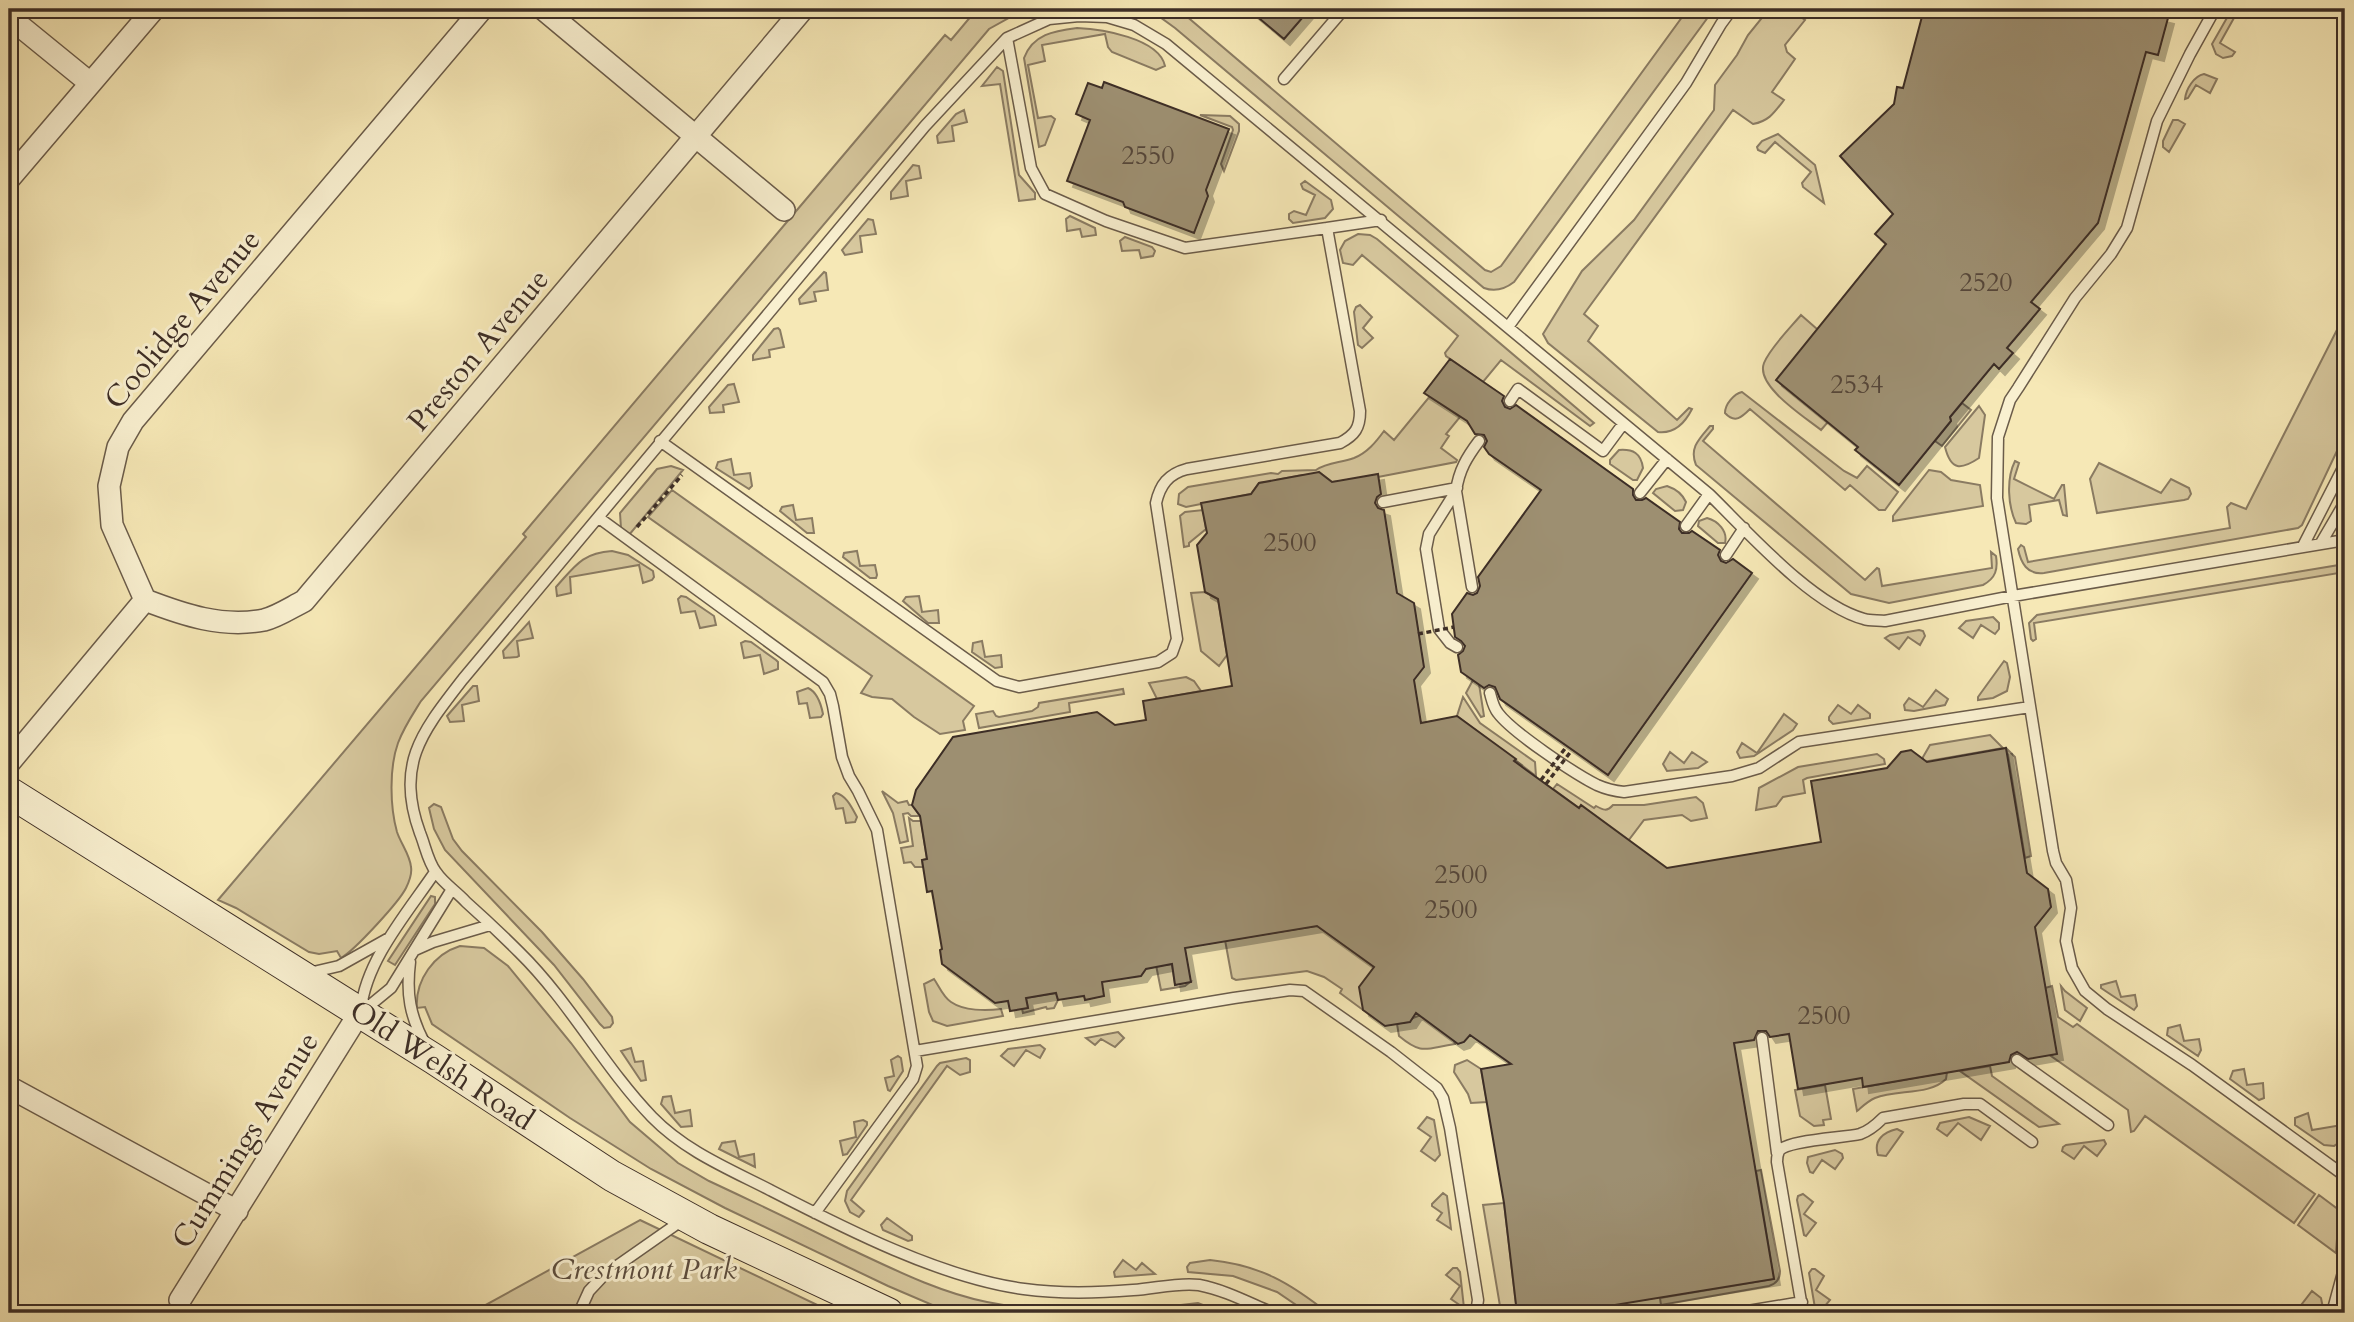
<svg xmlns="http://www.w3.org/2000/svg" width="2354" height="1322" font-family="Cardo,serif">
  <defs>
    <filter id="shadow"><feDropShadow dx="6" dy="6" stdDeviation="0" flood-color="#0004"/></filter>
  </defs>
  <rect width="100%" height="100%" fill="#f6e8b6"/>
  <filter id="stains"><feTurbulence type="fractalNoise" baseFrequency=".00286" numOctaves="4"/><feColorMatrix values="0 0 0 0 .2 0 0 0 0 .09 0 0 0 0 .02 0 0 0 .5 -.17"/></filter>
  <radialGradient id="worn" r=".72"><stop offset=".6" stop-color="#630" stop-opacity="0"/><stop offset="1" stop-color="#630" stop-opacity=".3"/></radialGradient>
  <!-- green -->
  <path fill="#d7c89e" stroke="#8a7b62" stroke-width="2" d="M977 9H1025L989 29 421 701C413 714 404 727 398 743 389 768 390 807 397 832 401 844 410 855 411 867 412 873 409 882 406 888 399 902 355 950 341 958L337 951 319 954 309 952 236 908 218 900 526 537 523 534 945 35 951 40Z
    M1142 9H1178L1485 270 1491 272 1501 266 1688 9H1714L1514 282C1505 289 1495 292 1484 288L1175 28 1157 15Z
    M1769 9H1790L1805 20 1785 45 1787 52 1795 59 1772 92 1784 100C1774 113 1769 121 1753 124L1733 110 1584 314 1598 326 1588 341 1677 420 1689 408 1692 409C1685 423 1675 434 1658 432L1548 343 1543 334 1582 271 1634 220 1714 110 1715 85 1737 55 1748 35Z
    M2232 9H2239L2220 43 2235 52 2232 56 2223 58 2216 54 2212 44Z
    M1077 28C1101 29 1159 38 1165 66L1156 70 1112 52 1108 47 1105 34 1042 45 1045 61 1028 65 1038 118 1051 116 1055 119 1045 145 1039 147 1024 58C1033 34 1054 31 1077 28Z
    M997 67 1003 71 1019 175 1035 193V199L1019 201 1000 84 982 86Z
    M2204 74 2217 79 2210 93 2196 85 2188 98 2185 99C2186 89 2194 76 2204 74Z
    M964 110 967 122 952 126 954 141 938 143 937 136 956 114Z
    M1200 115 1230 116 1239 124V131L1224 171 1221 164 1233 130 1232 127Z
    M2173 120H2178L2185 124 2169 152 2163 147V141Z
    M1778 134 1815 165 1824 203 1803 187 1802 183 1811 172 1775 142 1765 153 1758 150 1757 147 1762 141Z
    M913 165 919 166 921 178 906 181 908 196 891 199V192Z
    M1305 181 1331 200 1333 209 1325 218 1293 223 1289 219V214L1294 211 1306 215 1315 195 1303 189 1301 184Z
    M1070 216 1095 228 1096 235 1082 237 1080 229 1067 231 1066 219Z
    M868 219 873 220 876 234 860 236 862 252 845 255 842 250Z
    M1358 234 1370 235 1377 239 1594 423 1590 426 1501 360 1483 382 1446 356 1445 353 1458 336 1362 255 1353 265 1343 263 1340 250 1345 241Z
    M1125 237 1152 247 1155 251 1153 256 1141 258 1139 250 1122 251 1120 241Z
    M824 272 826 273 828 290 814 292 816 301 800 304 799 299Z
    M1360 305 1372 317 1363 328 1373 338 1362 348 1358 345 1354 312 1356 307Z
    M2345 314V434L2302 525 2298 528 2044 573C2027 575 2021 563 2018 549L2021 545 2024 547 2028 562 2230 528 2227 507 2231 503 2246 509Z
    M1801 315 1817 329 1828 422 1821 430C1805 417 1755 386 1764 363 1770 348 1790 328 1801 315Z
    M778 328 780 330 784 347 769 350 770 357 753 360V355L774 329Z
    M734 384 739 402 723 405 724 412 710 413 709 407 728 385Z
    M1742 392 1844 471 1857 478 1867 466 1898 492 1885 510H1879L1850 485 1845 490 1750 409C1742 417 1735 424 1725 413 1725 404 1734 394 1742 392Z
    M1430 396 1460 417 1446 434 1449 436 1441 448 1457 460 1456 462 1378 477 1332 482 1319 472 1308 479 1302 475 1276 480 1271 486 1265 482 1259 483 1251 494 1186 507 1178 504 1179 494 1188 487 1271 473 1278 474 1282 471 1316 470C1327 462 1340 463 1354 458 1367 453 1376 442 1384 431L1394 440Z
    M1962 403 1971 410 1942 446 1935 441 1951 421 1950 417Z
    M1979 406 1985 415 1979 458C1961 470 1951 471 1945 447Z
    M1710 426H1713V429L1703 441 1865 580 1877 568 1879 569 1882 586 1992 568 1991 552 1996 556C1998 569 1996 578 1983 585L1889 603 1851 594 1696 465C1689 448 1699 439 1710 426Z
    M1619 450C1633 449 1641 453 1643 468L1637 480H1633L1610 464V460Z
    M731 459 734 475 750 473 752 486 749 489 716 468 718 462Z
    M2015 461 2019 463 2014 479 2054 499 2062 485H2064L2067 516 2063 515 2059 500 2029 505 2031 521 2026 524 2016 523C2008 506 2006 479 2015 461Z
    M2099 463 2161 493 2171 479 2189 488 2191 494 2188 499 2184 500 2097 513 2090 479Z
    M671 466 683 470 629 535 621 528 620 513 657 469Z
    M1929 470 1941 472 1951 480 1980 485 1983 506 1893 521V516Z
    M1667 486C1676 489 1682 493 1686 502L1683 510 1675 511 1653 493 1656 489Z
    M672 490 974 706 963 721 965 730 940 734 914 717 892 699 872 697 861 693 872 676 648 517Z
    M793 505 796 520 812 518 814 533H807L780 511 782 507Z
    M1203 510 1206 529 1189 543V546L1184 547 1180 516 1185 512Z
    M1707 518C1718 521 1728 531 1725 543H1718L1698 526 1699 521Z
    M612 551 628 555 653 571 654 577 652 580 643 583 639 565 570 577 571 593 557 596 556 587C575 566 582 553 612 551Z
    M857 551 860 566 875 565 877 575 876 578H870L843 557 844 553Z
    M2345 564V572L2034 623 2036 639 2033 641 2031 639 2029 623 2037 615Z
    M1205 592 1218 599 1227 655 1219 666 1201 651 1191 593Z
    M681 596 686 597 714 616 716 625 700 628 695 611 681 613 678 599Z
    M919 596 922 612 938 610 939 623H928L903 601 906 597Z
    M1993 617 1999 623V629L1995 634 1981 625 1973 638 1959 628 1966 621Z
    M529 622 533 638 517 641 519 656 517 657 504 658 503 651Z
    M1919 630 1923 631 1925 636 1920 645 1908 637 1899 649 1885 638 1890 635Z
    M745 641 751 642 776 660 778 662V669L764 674 760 655 744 658 741 643Z
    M982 641 985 657 1001 655 1002 667 995 668 972 652 973 643Z
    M2004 661 2007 663 2010 677 2007 691 1993 698 1978 700V697Z
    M1186 677 1194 681 1201 691 1157 699 1149 683Z
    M1473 680 1479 684 1484 716 1481 717 1466 693Z
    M473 686H477L479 701 462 705 464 721 450 722 447 716Z
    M808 688C817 692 821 704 823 714L821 717 810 718 807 703 799 704 797 692Z
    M1123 689 1124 694 1069 703 1070 712 979 728 976 714 993 711 996 716 999 717 1032 711 1038 707 1039 703Z
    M1936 690 1948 699 1945 705 1914 711 1905 710 1904 705 1909 698 1923 707Z
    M1463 697 1480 723 1535 762 1536 776 1457 716Z
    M1838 705 1851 714 1858 705 1870 714V718L1833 724 1829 720V717Z
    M1784 714 1797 724 1793 730 1754 756 1740 758 1737 752 1742 743 1757 753Z
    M1990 735 2003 748 1923 762V757L1930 745Z
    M2007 749 2015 757 2031 856 2025 858Z
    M1670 752 1684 763 1692 752 1707 762 1698 768 1667 771 1663 764Z
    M1877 754 1884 759 1885 764 1807 778 1803 780 1805 793 1783 797 1776 806 1756 810 1759 788 1798 767Z
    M1557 784 1594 808 1596 806C1603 810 1607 812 1613 805H1644L1696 797 1703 803 1707 818 1691 821 1682 815 1644 820 1628 841 1581 806 1579 808 1553 789Z
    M882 791 898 803 907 801 909 805H912L920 816H911L908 813 903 814 908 841 900 843 893 813Z
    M836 793C846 795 852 808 857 817L855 822 846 823 843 808 836 809 833 796Z
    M434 804 441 807 453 839 462 851 542 932 583 979 612 1017 613 1023 610 1027 604 1028 600 1024 554 965 445 850 434 829 429 808Z
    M909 818 913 821H921L927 859 922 860 923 867H915L911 862 904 863 901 848 913 846Z
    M431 896 435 897V904L395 965 388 961Z
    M1317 926 1379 962 1363 1010 1340 993 1342 989 1324 977 1307 971 1236 980 1232 978 1225 940Z
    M460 946 484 948 508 966 571 1043 630 1122 678 1163 709 1181C756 1203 802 1225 848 1248 893 1269 938 1292 987 1302 1056 1316 1129 1312 1198 1303L1206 1306 1214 1313H951L888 1286 725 1208 651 1169 570 1118 432 1024 425 1007 417 1008C415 980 434 954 460 946Z
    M1155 960 1165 965 1172 964 1175 984 1190 982 1185 986 1161 990Z
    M934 979C939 986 943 997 951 1002 964 1011 986 1011 1001 1009L1003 1016 947 1026 933 1021 929 1012 924 984Z
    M2116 981 2121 997 2135 995 2137 1006 2134 1010 2101 988V985Z
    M2052 986 2058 1017 2073 1027 2077 1024 2315 1194 2294 1223 2145 1116 2134 1131 2131 1132 2128 1110 2051 1056 2056 1053 2045 988Z
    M2061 986 2065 991 2087 1008 2080 1021 2065 1010Z
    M1056 993 1058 1000 1054 1008 1047 1009 1046 1007 1023 1013 1022 1009 1028 1008 1026 998Z
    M1421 1015 1454 1040 1455 1044C1426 1048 1423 1056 1399 1036L1397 1024Z
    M2180 1025 2184 1041 2199 1039 2201 1050 2198 1056 2167 1035 2168 1028Z
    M1118 1032 1124 1038 1115 1047 1101 1039 1095 1045 1086 1038Z
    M1040 1045 1045 1049 1040 1058 1026 1050 1014 1066 1001 1056 1008 1049Z
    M631 1048 635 1062 643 1061 646 1080 641 1081 621 1051Z
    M898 1056 901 1058 903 1071 890 1091 888 1090 885 1078 894 1076 891 1060Z
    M966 1058 970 1060V1072L960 1075 947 1066 851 1200 864 1211 859 1217 850 1212 845 1201 847 1191 937 1066 940 1063Z
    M1467 1060 1481 1069 1487 1102 1471 1103 1468 1094 1454 1072 1455 1065Z
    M1990 1066 1992 1076 2059 1124 2039 1127 1960 1071Z
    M2244 1069 2247 1085 2263 1083 2264 1098 2259 1100 2230 1079 2233 1071Z
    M1947 1072 1946 1079C1929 1096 1897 1089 1875 1098 1868 1101 1863 1106 1857 1111L1853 1089Z
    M1825 1085 1831 1119 1823 1120 1824 1125 1814 1126 1800 1116 1795 1090Z
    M671 1096 675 1113 690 1110 692 1126 681 1127 661 1104 663 1097Z
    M2345 1107C2345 1123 2349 1138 2334 1146L2324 1145 2295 1125V1118L2308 1113 2312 1130 2342 1125 2340 1109Z
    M1427 1117 1434 1120 1440 1155 1435 1161 1421 1151 1431 1137 1418 1128Z
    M1969 1117 1990 1126 1981 1140 1958 1123 1947 1136 1937 1129 1940 1123Z
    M863 1120 867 1122V1125L847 1154 843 1155 840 1141 856 1137 854 1122Z
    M1897 1129 1903 1132 1886 1156 1878 1155C1873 1140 1884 1132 1897 1129Z
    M2104 1140 2106 1144 2097 1156 2084 1146 2074 1159 2062 1151 2063 1147 2066 1145Z
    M735 1141 739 1157 754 1154 755 1167 719 1149 722 1143Z
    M1835 1150 1842 1154 1843 1158 1835 1169 1822 1160 1813 1173 1810 1172 1807 1163 1808 1157Z
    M1761 1170 1780 1271C1780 1279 1776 1284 1769 1286L1661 1305 1660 1298 1774 1279 1756 1171Z
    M1443 1193 1447 1196 1451 1229 1437 1220 1442 1213 1432 1206V1204Z
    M1803 1194 1813 1202 1804 1214 1816 1223 1806 1236 1804 1235 1797 1200 1798 1196Z
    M2319 1195 2339 1210 2336 1253 2298 1225Z
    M1504 1203 1517 1313H1499L1500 1306 1483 1205Z
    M887 1218 912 1236V1240L908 1241 883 1230 881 1225Z
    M640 1220 834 1313H471Z
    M1123 1260 1136 1270 1142 1263 1155 1274 1115 1277 1114 1272Z
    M1210 1260C1260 1265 1290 1283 1328 1313H1308L1277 1292 1233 1276 1188 1272 1187 1267 1190 1263Z
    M1453 1268H1457L1460 1272 1464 1308 1451 1299 1460 1286 1446 1275Z
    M1812 1269H1815L1824 1276 1816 1290 1830 1300 1820 1312 1815 1308 1809 1273Z
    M2312 1291 2321 1298 2323 1308 2320 1313H2295Z"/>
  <!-- building -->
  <path fill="#9d8f71" stroke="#3d2e26" stroke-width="2" filter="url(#shadow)" d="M1248 9H1310L1284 39Z
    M1924 9H2157L2156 15 2168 18 2158 55 2146 52 2098 223 2031 302 2040 309 2007 348 2013 353 1999 369 1994 364 1950 417 1951 421 1899 485 1855 450 1858 447 1776 380 1886 244 1875 234 1893 214 1840 156 1894 104 1897 87 1903 88Z
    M1104 82 1229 129 1206 190 1208 196 1194 233 1125 207 1123 202 1067 181 1090 120 1076 114 1088 83 1102 88Z
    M1450 359 1504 396 1502 401 1505 407 1510 409 1516 405 1633 489V495L1636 500H1642L1646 498 1680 522 1679 529 1682 533H1689L1692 531 1720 550 1718 555 1721 561 1726 563 1733 559 1752 573 1608 775 1500 699 1495 687 1489 685 1484 688 1461 672 1458 655 1463 651 1465 646 1461 641 1455 637 1452 614 1467 593 1473 595 1477 593 1480 586 1478 577 1541 490 1489 454 1484 447 1487 441 1484 435 1475 434 1467 421 1424 393Z
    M1319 472 1332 482 1378 474 1381 494 1377 497 1375 503 1378 508 1384 510 1397 593 1414 603 1424 667 1414 680 1421 723 1457 716 1516 759 1514 761 1579 808 1581 805 1667 868 1821 842 1811 781 1887 768 1901 752 1911 750 1927 762 2006 748 2027 873 2048 889 2051 907 2035 927 2057 1054 2028 1059 2017 1052 2011 1055 2009 1062 1863 1087 1862 1078 1798 1089 1789 1034 1770 1037 1766 1031H1758L1754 1040 1734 1043 1774 1279 1566 1313H1517L1504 1203 1481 1069 1511 1064 1470 1035 1464 1042 1458 1044 1416 1013 1410 1022 1385 1026 1363 1010 1359 987 1374 967 1317 926 1185 948 1191 982 1175 985 1172 964 1146 969 1141 976 1102 982 1104 996 1085 1000 1084 996 1058 1000 1056 993 1026 998 1028 1008 1010 1011 1008 1001 995 1003 942 964 940 950 942 949 932 891 927 892 922 860 927 859 920 816 912 805 916 790 953 737 1097 712 1115 725 1146 720 1143 701 1232 686 1218 599 1205 592 1197 545 1207 533 1201 503 1251 494 1259 483Z"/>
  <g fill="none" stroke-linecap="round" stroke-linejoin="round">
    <defs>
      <path id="lane" d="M2215 9 2190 54 2157 121 2127 228 2111 254 2075 298 2018 388 2010 400 1998 437 1997 498 2053 851 2056 863 2066 880 2071 908 2066 941 2072 968 2085 991 2107 1009 2192 1065 2345 1176
        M1007 38 1031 168 1045 194 1106 221 1185 248 1327 228
        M1284 79 1344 9
        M1508 327 1686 83 1721 24 1732 9
        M1510 401 1518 389 1603 451 1623 424
        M660 441 997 681 1019 687 1158 662 1172 653 1177 639 1156 503C1160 485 1168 474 1187 469L1340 443C1355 435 1360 428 1360 411L1327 228 1381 220
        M1456 491 1429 534 1426 549 1439 629 1450 643 1457 647
        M1640 493 1667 459
        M1383 502 1457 488
        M599 518 823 682 830 694 833 706 842 757 849 776 858 791 877 830 917 1066 913 1079 815 1213
        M1686 526 1709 494
        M2321 543 2345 502
        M2303 546 2345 464
        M1726 555 1744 528
        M1472 587 1456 491C1459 470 1467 457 1479 441
        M1490 693C1492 700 1493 707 1498 713 1512 732 1575 774 1597 785 1606 789 1614 791 1624 792L1732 776 1759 768 1799 742 2030 707
        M415 950 433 942 490 925
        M410 962C406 994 410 1016 425 1044
        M309 973 339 966 389 938
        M361 1009C366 960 408 912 435 872
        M363 1011 391 988 452 889
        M1762 1038 1777 1153
        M915 1051 1234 998 1290 990 1304 991 1391 1052 1437 1088 1443 1098 1450 1128 1478 1300 1476 1313
        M2017 1060 2108 1125
        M579 1313 589 1291 604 1275 684 1219
        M1273 1313C1249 1303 1225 1290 1199 1285 1178 1282 1154 1289 1133 1290 1097 1293 1060 1294 1024 1289 941 1278 844 1228 770 1190 729 1169 685 1151 652 1117 603 1066 570 1002 519 952 502 935 484 918 466 902 457 892 443 883 436 872 428 862 425 845 420 833 395 764 422 732 463 679L925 126 1007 38 1049 19 1079 16 1107 17 1134 25 1166 44 1709 494C1748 532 1812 605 1864 619 1870 621 1879 620 1885 621L2013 596 2345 540
        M1736 1313 1802 1302
        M1803 1313 1777 1162C1777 1158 1777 1155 1779 1151 1787 1140 1844 1138 1860 1134 1869 1131 1876 1125 1883 1118L1964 1104H1980L2032 1142
        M2332 1313 2345 1265"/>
      <path id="street" d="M543 9 784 210
        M9 17 90 83
        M9 179 154 9
        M145 600C184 615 222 628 264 620 277 617 292 607 304 601L803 9
        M9 763 145 600 112 525 109 486 118 447 133 421 482 9
        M9 1087 237 1211
        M180 1300 360 1012"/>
      <path id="secondary" d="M9 792 434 1059 612 1176 709 1229 888 1313"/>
    </defs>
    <!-- lane casing -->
    <use href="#lane" stroke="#6b5c4a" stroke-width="13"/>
    <!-- street casing -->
    <use href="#street" stroke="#6b5c4a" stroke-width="24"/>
    <!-- secondary casing -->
    <use href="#secondary" stroke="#3d2e26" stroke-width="32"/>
    <!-- path -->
    <path stroke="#3d2e26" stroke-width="3.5" stroke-dasharray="5 3.5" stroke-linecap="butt" d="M637 527 682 475"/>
    <!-- lane -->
    <use href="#lane" stroke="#f9f0d0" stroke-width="10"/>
    <!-- street -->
    <use href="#street" stroke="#f9f0d0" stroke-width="21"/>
    <!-- secondary -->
    <use href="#secondary" stroke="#f9f0d0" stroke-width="30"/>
    <!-- path-bridge -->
    <path stroke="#3d2e26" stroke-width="3.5" stroke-dasharray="5 3.5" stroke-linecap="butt" d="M1418 634 1454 627
      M1541 780 1567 746
      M1546 784 1572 750"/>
  </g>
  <g text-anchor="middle" stroke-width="6" stroke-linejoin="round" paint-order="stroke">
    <!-- number labels -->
    <g font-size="26" fill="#554639">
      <text x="1148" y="164">2550</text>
      <text x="1986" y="291">2520</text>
      <text x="1857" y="393">2534</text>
      <text x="1290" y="551">2500</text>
      <text x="1461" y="883">2500</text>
      <text x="1451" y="918">2500</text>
      <text x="1824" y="1024">2500</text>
    </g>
    <!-- street labels -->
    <g font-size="30" fill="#3d2e26" stroke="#f9f0d0">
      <text transform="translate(182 319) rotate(-50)" y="10">Coolidge Avenue</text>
      <text transform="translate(478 350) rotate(-50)" y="10">Preston Avenue</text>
      <text transform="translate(442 1065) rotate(33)" y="10">Old Welsh Road</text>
      <text transform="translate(245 1140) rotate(-58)" y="10">Cummings Avenue</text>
    </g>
    <!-- park labels -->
    <g font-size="30" font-style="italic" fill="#5c4d3e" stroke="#f9f0d0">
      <text x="644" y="1279">Crestmont Park</text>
    </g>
  </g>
  <!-- margin -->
  <rect width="2354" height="1322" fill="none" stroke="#f6e8b6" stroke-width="35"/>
  <rect x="10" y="10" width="2333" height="1301" fill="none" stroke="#3d2e26" stroke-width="3.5"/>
  <rect x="18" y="18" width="2319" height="1287" fill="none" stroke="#3d2e26" stroke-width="2"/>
  <rect width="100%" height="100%" filter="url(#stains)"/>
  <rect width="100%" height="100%" fill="url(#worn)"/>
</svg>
